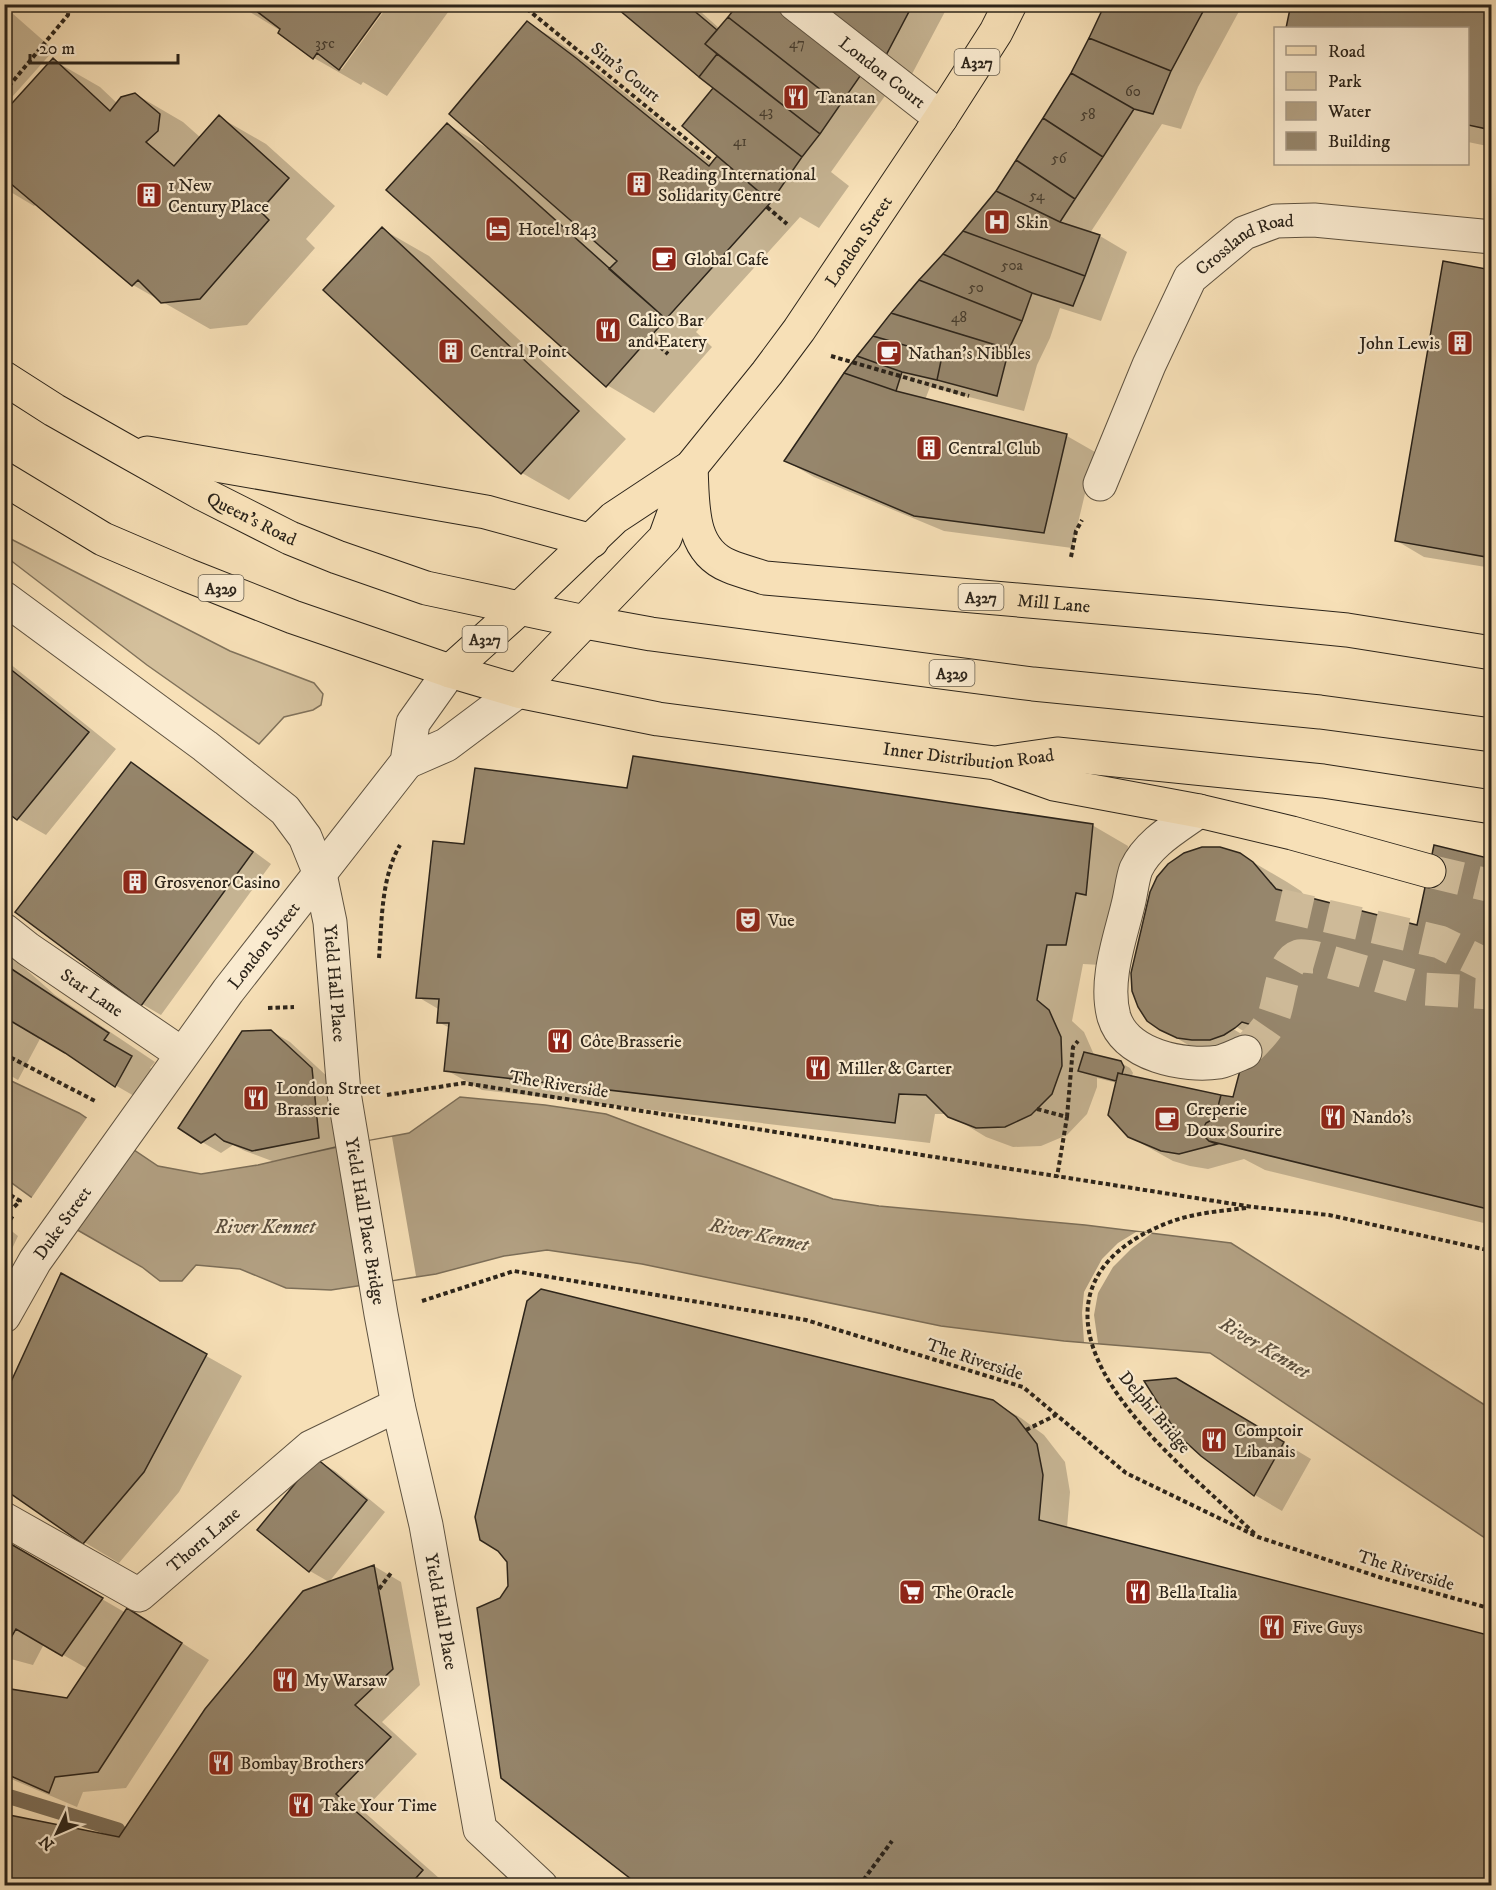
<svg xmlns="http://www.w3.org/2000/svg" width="1496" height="1890" font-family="'IM FELL DW Pica',serif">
  <rect width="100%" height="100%" fill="#f7e0b7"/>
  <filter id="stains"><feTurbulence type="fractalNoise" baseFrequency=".00333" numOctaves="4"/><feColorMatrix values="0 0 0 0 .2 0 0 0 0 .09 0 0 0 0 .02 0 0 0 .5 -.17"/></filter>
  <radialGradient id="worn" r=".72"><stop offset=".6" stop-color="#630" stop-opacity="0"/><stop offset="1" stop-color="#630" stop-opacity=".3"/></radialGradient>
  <!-- green -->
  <path fill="#d4c09c" stroke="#80725b" stroke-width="1.5" d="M5 536 230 651 314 683 323 694 321 705 313 710 284 717 259 744 147 665 5 556Z"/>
  <!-- water -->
  <path fill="#b2a082" stroke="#7c6e58" stroke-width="1.5" d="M5 1078 79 1113 158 1166 201 1174 258 1165 340 1146 409 1133 460 1097 545 1105 606 1114 833 1199 879 1206 1085 1225 1231 1243 1491 1409V1542L1210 1353 1064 1341 941 1326 642 1264 547 1250 504 1256 436 1274 331 1290 286 1288 240 1269 196 1265 182 1281H160L142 1267 74 1228 5 1178Z"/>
  <!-- pier -->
  <path fill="#f7e0b7" d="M88 1116 134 1147 76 1233 30 1200Z
    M392 1137 416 1276 363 1285 340 1146Z
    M1136 1232 1152 1233 1131 1249 1113 1267 1098 1293 1094 1315 1098 1343 1084 1342 1082 1313 1084 1292 1102 1259 1118 1243Z"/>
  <!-- shadow -->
  <path fill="#0003" fill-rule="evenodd" d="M237 4H386L338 69H342L389 4H454L387 96 363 82 361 85 314 58 281 31Z
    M614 4H692L720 29 892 86 831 172 849 186 819 228 800 217 696 332 712 347 654 413 607 385 447 124 487 148 527 23 555 39 604 76 712 164 717 158 725 163 721 92Z
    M818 4H949L912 74 885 58Z
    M1107 4H1243L1198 87 1181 129 1162 124 1090 233 1100 236 1127 252 1101 321 1060 308 1050 338 1037 365 1024 411 930 387 925 400 1067 436 1095 452 1072 548 944 531 814 477 786 461 997 192 1072 74Z
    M1293 4 1492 12V147L1468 142V28H1288Z
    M4 6 54 50 4 106Z
    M53 60 100 87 118 104 135 94 183 122 201 138 219 117 266 144 335 206 306 239 315 248 247 325 210 329 133 285 37 203 34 206 4 188V114Z
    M382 229 429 256 626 439 569 500 522 473Z
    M1492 271V568L1424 557 1397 541Z
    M4 659 116 749 46 835 18 819 4 808Z
    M132 764 150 775 271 864 161 1015 142 1004 17 912Z
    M628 790 1092 825 1128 846 1122 914 1101 965 1083 964 1072 1021 1084 1032 1095 1057 1121 1063 1130 1068 1133 1073 1131 1078 1235 1099 1243 1067 1209 1057 1161 1029 1239 854 1287 882 1301 891 1307 899 1418 927 1492 861V1225L1265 1170 1244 1159 1208 1169 1190 1166 1173 1161 1128 1136 1117 1083 1097 1078V1087L1087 1114 1067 1135 1041 1146 1013 1147 986 1137 948 1114H935L930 1143 482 1090 446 1070 450 1028 438 1022 440 1010 418 997 465 845ZM1230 1023 1250 1035V1039L1228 1026Z
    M4 950 55 995 155 1062 150 1068 178 1085 162 1112 115 1085 41 1037 18 1080 4 1072Z
    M271 1031 290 1042 331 1080 338 1148 272 1161 245 1151 233 1145 221 1153 202 1142Z
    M4 1225 18 1236 4 1266Z
    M62 1275 242 1376 179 1492 119 1563 84 1542Z
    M1204 1395 1311 1459 1282 1511 1255 1495 1202 1455Z
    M992 1401 1021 1418 1044 1435 1065 1462 1070 1492 1067 1528 643 1886Z
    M316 1460 335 1471 385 1512 329 1582 310 1571 259 1530Z
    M4 1542 126 1613 128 1610 155 1626 209 1660 126 1788 83 1792 77 1807 4 1776V1690L68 1700 88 1669 44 1644 33 1665 7 1658 4 1668Z
    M374 1566 401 1582 420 1685 382 1722 417 1754 363 1811 448 1886H4L120 1839Z"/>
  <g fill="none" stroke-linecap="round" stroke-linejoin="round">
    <!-- stream -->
    <path stroke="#7c6e58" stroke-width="15" d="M4 1795 118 1830"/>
  </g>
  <!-- building -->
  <path fill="#96866c" stroke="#2c241a" stroke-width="1.5" d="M247 4H387L339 70 317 53 313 59 278 33 280 29Z
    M612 4H686L717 30 705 44 717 54 699 77Z
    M738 4H785L865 69 840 105 728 17Z
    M816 4H913L884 59Z
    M1105 4H1207L1171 71 1089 38Z
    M1291 4H1459L1492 11V106L1487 129 1468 125V28H1286Z
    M728 17 840 105 820 134 705 44Z
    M527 21 576 58 709 166 717 156 771 202 666 319 609 269 617 261 449 114Z
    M1089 38 1171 71 1153 114 1134 109 1071 73Z
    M717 54 820 134 802 157 699 77Z
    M53 58 110 111 121 97 135 93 160 114 158 131 146 142 174 166 219 115 289 178 260 211 269 220 200 299 161 303 138 280 132 286 4 178V112Z
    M1071 73 1134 109 1103 157 1043 118Z
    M713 88 802 157 771 202 682 126Z
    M1043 118 1103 157 1075 199 1016 160Z
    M447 123 666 319 606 387 386 190Z
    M1016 160 1075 199 1060 222 996 191Z
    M996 191 1060 222 1100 235 1085 276 963 231Z
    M382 227 579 411 521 474 323 290Z
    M963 231 1085 276 1073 306 1032 293 943 254Z
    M943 254 1032 293 1022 321 919 280Z
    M1443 261 1492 270V558L1395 541Z
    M919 280 1022 321 1009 349 891 313Z
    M891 313 1009 349 997 396 937 380 942 356 873 336Z
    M873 336 942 356 937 380 902 372 857 356Z
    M857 356 902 372 896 391 844 373Z
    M844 373 896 391 1067 434 1044 533 914 516 784 461Z
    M4 664 89 732 17 820 4 810Z
    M633 756 1093 824 1086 895 1076 893 1066 945H1047L1037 1000 1049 1010 1061 1037 1062 1066 1052 1094 1031 1115 1005 1127 976 1128 948 1117 926 1095 899 1094 895 1123 444 1071 449 1023H437L439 999 416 998 433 841 464 844 475 768 627 788Z
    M131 762 253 852 141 1006 15 912Z
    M1434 845 1492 859V1210L1209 1141 1204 1136 1203 1129 1206 1123 1215 1118 1221 1095 1233 1097 1252 1025 1242 1022 1235 1028 1224 1035 1210 1040H1192L1177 1038 1160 1030 1147 1021 1138 1007 1132 991 1131 973 1150 892 1157 877 1168 864 1184 853 1202 847H1220L1240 853 1253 862 1276 889 1417 925Z
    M4 964 109 1033 104 1040 132 1056 115 1087 65 1053 4 1017Z
    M271 1030 312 1068 319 1138 252 1151 224 1141 215 1134 201 1143 178 1128 242 1031Z
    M1084 1052 1121 1061 1124 1067 1122 1074 1118 1073 1116 1081 1078 1071Z
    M1118 1073 1221 1095 1215 1118 1206 1123 1203 1129 1204 1136 1209 1141 1217 1144 1179 1154 1161 1151 1128 1137 1108 1115Z
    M61 1273 207 1354 144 1472 83 1544 4 1489V1397Z
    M541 1289 993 1400 1016 1417 1037 1444 1043 1475 1039 1520 1492 1636V1886H640L501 1778 477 1608 500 1598 508 1586 507 1562 498 1551 480 1540 475 1517 527 1301Z
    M1176 1378 1284 1442 1254 1496 1201 1456 1178 1435 1144 1381Z
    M316 1458 367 1500 309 1572 257 1530Z
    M4 1540 103 1598 62 1656 16 1629 4 1650Z
    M374 1565 393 1669 355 1705 391 1737 336 1794 423 1870 409 1886H4V1814L119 1837 205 1709 303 1591Z
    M127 1608 182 1643 98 1772 55 1777 49 1793 4 1773V1688L67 1698Z"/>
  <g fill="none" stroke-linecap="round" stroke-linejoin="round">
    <!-- minor-tunnel -->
    <path stroke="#ceba98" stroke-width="33" stroke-dasharray="33 16" stroke-linecap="butt" d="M1279 905 1440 942 1492 968
      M1245 1052C1256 1041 1268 1030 1274 1015 1280 1000 1281 962 1299 956 1302 955 1309 957 1313 957L1424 989 1492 993"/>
    <!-- major-tunnel -->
    <path stroke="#ceba98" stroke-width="33" stroke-dasharray="33 16" stroke-linecap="butt" d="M1429 871 1492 886"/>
    <defs>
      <g id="minor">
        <path id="s1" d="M795 4 941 118"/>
        <path id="s2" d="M1100 484 1149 365 1190 278 1244 233 1276 221 1314 220 1492 237"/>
        <path id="s3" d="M4 598 205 746 285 810 305 837 320 874 330 922 344 1093 381 1314 398 1405 426 1525 480 1829 541 1886"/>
        <path d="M407 762 446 745 518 691"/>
        <path d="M1199 811C1177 827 1148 843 1136 869 1132 880 1131 894 1128 905 1120 939 1104 981 1114 1017 1126 1056 1184 1067 1219 1062 1228 1060 1237 1055 1245 1052"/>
        <path id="s4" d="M4 930 28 949 182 1054"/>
        <path id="s5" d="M4 1316 35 1261 228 991 407 762 413 723 450 671"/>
        <path id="s6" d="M4 1519 139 1595 311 1447 398 1405"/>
      </g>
      <g id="major">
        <path id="s7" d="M4 378 54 410 121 448 203 494 290 538 337 557 426 588 585 622 651 634 1033 684 1320 712 1492 735"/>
        <path d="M147 453 486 512 592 541"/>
        <path id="s8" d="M691 467C693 503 689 550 729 566 741 571 753 574 765 578L1213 617 1347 630 1492 653"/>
        <path id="s9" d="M4 479 103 539 187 575 293 617 450 671 518 691 658 719 995 763 1057 754 1323 781 1492 807"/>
        <path id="s10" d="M450 671 520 608 614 518 691 467 767 373 799 330 941 118 996 32 1010 4"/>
        <path d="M518 691 665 538 686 480"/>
        <path d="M1000 765 1054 784 1199 811 1292 833 1429 871"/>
      </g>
    </defs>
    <!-- minor casing -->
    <use href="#minor" stroke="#5f5341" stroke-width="35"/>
    <!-- major casing -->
    <use href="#major" stroke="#2c241a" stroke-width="35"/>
    <!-- path -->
    <path stroke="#2c241a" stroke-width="4" stroke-dasharray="4.5 3" stroke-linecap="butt" d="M521 4 713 161
      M4 92 68 15 69 4
      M767 207 787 224
      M649 337 668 354
      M831 356 969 396
      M1071 557 1076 531 1082 520
      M379 958C382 920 381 878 400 845
      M268 1008 294 1007
      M4 1054 97 1102
      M387 1095 464 1083 1253 1207 1329 1215 1492 1251
      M1037 1109 1067 1117 1057 1177
      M1067 1117 1073 1047 1078 1041
      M4 1191 20 1201 13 1208 4 1203
      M1246 1208C1221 1211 1194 1213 1170 1222 1088 1253 1064 1311 1112 1386 1148 1442 1207 1489 1255 1534
      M4 1213 13 1219
      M422 1301 514 1271 806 1320 1023 1387 1126 1473 1258 1537 1382 1578 1492 1609
      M1026 1430 1056 1415
      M379 1589 391 1573
      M859 1886 892 1841"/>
    <!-- minor -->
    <use href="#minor" stroke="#faebd0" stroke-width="33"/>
    <!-- major -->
    <use href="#major" stroke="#f7e0b7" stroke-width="33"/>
  </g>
  <!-- icons -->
  <defs>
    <symbol id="restaurant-square" viewBox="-11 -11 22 22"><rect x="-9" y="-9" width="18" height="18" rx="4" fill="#8f2418" stroke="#faebd0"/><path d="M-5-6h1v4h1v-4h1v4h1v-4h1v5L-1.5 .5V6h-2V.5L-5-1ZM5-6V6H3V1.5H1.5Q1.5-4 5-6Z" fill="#fff"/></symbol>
    <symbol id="building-square" viewBox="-11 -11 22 22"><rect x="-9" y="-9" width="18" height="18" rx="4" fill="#8f2418" stroke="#faebd0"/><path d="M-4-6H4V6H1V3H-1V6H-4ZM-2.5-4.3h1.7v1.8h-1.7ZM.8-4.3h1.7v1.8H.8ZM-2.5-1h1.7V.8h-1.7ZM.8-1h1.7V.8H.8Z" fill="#fff"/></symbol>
    <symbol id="hospital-square" viewBox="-11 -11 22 22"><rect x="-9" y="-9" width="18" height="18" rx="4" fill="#8f2418" stroke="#faebd0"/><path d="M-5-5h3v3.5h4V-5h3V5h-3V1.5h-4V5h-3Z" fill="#fff"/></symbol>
    <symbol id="hotel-square" viewBox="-11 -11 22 22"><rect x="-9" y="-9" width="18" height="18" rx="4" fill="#8f2418" stroke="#faebd0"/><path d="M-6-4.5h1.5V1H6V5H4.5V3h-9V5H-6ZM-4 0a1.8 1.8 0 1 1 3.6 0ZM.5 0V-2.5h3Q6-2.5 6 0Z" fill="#fff"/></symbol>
    <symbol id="cafe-square" viewBox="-11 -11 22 22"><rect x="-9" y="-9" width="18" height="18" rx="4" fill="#8f2418" stroke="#faebd0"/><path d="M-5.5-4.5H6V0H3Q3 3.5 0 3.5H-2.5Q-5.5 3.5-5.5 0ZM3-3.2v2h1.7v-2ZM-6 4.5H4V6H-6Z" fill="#fff"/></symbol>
    <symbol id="theatre-square" viewBox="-11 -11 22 22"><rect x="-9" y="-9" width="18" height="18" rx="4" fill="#8f2418" stroke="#faebd0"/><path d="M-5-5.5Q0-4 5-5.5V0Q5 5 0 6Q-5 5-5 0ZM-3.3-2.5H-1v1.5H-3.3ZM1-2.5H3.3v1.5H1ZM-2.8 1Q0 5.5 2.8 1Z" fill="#fff"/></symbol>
    <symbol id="supermarket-square" viewBox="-11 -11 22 22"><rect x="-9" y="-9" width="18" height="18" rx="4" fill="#8f2418" stroke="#faebd0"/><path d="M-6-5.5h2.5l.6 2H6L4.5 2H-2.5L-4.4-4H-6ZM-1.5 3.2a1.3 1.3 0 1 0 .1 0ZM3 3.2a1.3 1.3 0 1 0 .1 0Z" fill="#fff"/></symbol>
  </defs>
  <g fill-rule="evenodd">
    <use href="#restaurant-square" x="781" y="82" width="30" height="30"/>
    <use href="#building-square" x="624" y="169" width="30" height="30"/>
    <use href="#building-square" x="134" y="180" width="30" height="30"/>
    <use href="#hospital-square" x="982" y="207" width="30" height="30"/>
    <use href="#hotel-square" x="483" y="214" width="30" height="30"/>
    <use href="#cafe-square" x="649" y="244" width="30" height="30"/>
    <use href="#restaurant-square" x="593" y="315" width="30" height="30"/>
    <use href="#building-square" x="1445" y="328" width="30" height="30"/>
    <use href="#building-square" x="436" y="336" width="30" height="30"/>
    <use href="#cafe-square" x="874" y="338" width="30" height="30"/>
    <use href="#building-square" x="914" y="433" width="30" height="30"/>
    <use href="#building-square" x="120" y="867" width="30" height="30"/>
    <use href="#theatre-square" x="733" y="905" width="30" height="30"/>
    <use href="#restaurant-square" x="545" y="1026" width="30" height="30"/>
    <use href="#restaurant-square" x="803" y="1053" width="30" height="30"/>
    <use href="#restaurant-square" x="241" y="1083" width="30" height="30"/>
    <use href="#restaurant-square" x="1318" y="1102" width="30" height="30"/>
    <use href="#cafe-square" x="1152" y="1104" width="30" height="30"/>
    <use href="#restaurant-square" x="1199" y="1425" width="30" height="30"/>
    <use href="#supermarket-square" x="897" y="1577" width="30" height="30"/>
    <use href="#restaurant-square" x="1123" y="1577" width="30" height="30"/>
    <use href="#restaurant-square" x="1257" y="1612" width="30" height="30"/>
    <use href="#restaurant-square" x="270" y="1665" width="30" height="30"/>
    <use href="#restaurant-square" x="206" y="1748" width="30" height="30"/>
    <use href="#restaurant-square" x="286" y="1790" width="30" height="30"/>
  </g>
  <g text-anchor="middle" stroke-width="4.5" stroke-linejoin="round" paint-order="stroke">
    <!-- number labels -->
    <g font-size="15" fill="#463c2e">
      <text x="325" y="48">35c</text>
      <text x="797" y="48">47</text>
      <text x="1133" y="96">60</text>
      <text x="766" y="116">43</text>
      <text x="1088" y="119">58</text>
      <text x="740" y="146">41</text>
      <text x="1059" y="163">56</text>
      <text x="1037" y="200">54</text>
      <text x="1012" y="270">50a</text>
      <text x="976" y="292">50</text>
      <text x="959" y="322">48</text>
    </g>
    <!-- shield labels -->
    <g fill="#faebd0" stroke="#6a6051" stroke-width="1.5">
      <rect x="954.5" y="49" width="45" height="26" rx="4.5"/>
      <rect x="198.5" y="575" width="45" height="26" rx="4.5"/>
      <rect x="958.5" y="584" width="45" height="26" rx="4.5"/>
      <rect x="462.5" y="626" width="45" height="26" rx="4.5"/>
      <rect x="929.5" y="660" width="45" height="26" rx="4.5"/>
    </g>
    <g font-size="16" font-weight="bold" fill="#2c241a">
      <text x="977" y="68">A327</text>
      <text x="221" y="594">A329</text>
      <text x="981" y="603">A327</text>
      <text x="485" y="645">A327</text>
      <text x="952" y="679">A329</text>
    </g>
    <!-- street labels -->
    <g font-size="18" fill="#2c241a" stroke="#faebd0">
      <text transform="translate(626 72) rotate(39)" y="6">Sim's Court</text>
      <text dy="6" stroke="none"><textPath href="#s1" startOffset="111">London Court</textPath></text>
      <text dy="6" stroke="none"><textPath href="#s10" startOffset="598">London Street</textPath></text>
      <text dy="6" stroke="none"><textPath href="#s2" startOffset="291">Crossland Road</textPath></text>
      <text dy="6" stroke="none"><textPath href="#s7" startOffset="285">Queen's Road</textPath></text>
      <text dy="6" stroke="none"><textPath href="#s8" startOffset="441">Mill Lane</textPath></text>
      <text dy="6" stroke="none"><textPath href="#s9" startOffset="1014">Inner Distribution Road</textPath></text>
      <text dy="6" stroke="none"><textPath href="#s5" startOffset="453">London Street</textPath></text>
      <text dy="6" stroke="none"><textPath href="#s3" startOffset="536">Yield Hall Place</textPath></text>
      <text dy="6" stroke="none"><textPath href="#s4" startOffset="108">Star Lane</textPath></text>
      <text transform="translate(559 1084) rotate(9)" y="6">The Riverside</text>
      <text dy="6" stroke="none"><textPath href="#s3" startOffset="776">Yield Hall Place Bridge</textPath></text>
      <text dy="6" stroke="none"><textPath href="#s5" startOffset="110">Duke Street</textPath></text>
      <text transform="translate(975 1359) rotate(18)" y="6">The Riverside</text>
      <text transform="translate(1155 1412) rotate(50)" y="6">Delphi Bridge</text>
      <text dy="6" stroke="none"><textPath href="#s6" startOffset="240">Thorn Lane</textPath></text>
      <text transform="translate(1406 1570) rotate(17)" y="6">The Riverside</text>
      <text dy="6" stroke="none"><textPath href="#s3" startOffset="1174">Yield Hall Place</textPath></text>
    </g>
    <!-- poi labels -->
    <g font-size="18" fill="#2c241a" stroke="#faebd0" text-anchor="start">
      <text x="816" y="103">Tanatan</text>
      <text x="658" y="180">Reading International<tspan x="658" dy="21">Solidarity Centre</tspan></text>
      <text x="168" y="191">1 New<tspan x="168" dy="21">Century Place</tspan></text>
      <text x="1016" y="228">Skin</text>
      <text x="518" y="235">Hotel 1843</text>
      <text x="684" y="265">Global Cafe</text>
      <text x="628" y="326">Calico Bar<tspan x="628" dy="21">and Eatery</tspan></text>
      <text x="1440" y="349" text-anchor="end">John Lewis</text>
      <text x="470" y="357">Central Point</text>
      <text x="908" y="359">Nathan's Nibbles</text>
      <text x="948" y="454">Central Club</text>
      <text x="154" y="888">Grosvenor Casino</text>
      <text x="768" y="926">Vue</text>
      <text x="580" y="1047">Côte Brasserie</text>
      <text x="838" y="1074">Miller &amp; Carter</text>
      <text x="276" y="1094">London Street<tspan x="276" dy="21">Brasserie</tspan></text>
      <text x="1186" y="1115">Creperie<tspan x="1186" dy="21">Doux Sourire</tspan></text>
      <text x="1352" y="1123">Nando's</text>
      <text x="1234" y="1436">Comptoir<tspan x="1234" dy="21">Libanais</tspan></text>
      <text x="932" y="1598">The Oracle</text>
      <text x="1158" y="1598">Bella Italia</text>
      <text x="1292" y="1633">Five Guys</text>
      <text x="304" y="1686">My Warsaw</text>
      <text x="240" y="1769">Bombay Brothers</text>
      <text x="320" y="1811">Take Your Time</text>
    </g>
    <!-- water labels -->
    <g font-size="20" font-style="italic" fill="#5b4f3e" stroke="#faebd0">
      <text x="265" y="1233">River Kennet</text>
      <text transform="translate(759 1234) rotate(12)" y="7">River Kennet</text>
      <text transform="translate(1265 1347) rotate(31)" y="7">River Kennet</text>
    </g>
  </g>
  <!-- margin -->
  <rect width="1496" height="1890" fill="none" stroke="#f7e0b7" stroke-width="24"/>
  <rect x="6" y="6" width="1484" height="1878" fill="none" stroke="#2c241a" stroke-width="3"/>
  <rect x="12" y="12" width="1472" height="1866" fill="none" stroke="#2c241a" stroke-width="1.5"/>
  <!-- legend -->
  <rect x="1274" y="27" width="195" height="138" fill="#faebd0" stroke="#a89b87" stroke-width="1.5"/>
  <rect x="1286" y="46" width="30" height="9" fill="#f7e0b7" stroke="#a89b87" stroke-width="1.5"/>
  <text x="1328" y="57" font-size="18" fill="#2c241a">Road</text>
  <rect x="1286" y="72" width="30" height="18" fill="#d4c09c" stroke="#a89b87" stroke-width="1.5"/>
  <text x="1328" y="87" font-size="18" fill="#2c241a">Park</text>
  <rect x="1286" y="102" width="30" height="18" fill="#b2a082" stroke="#a89b87" stroke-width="1.5"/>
  <text x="1328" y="117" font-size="18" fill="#2c241a">Water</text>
  <rect x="1286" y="132" width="30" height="18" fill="#96866c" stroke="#a89b87" stroke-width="1.5"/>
  <text x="1328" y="147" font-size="18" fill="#2c241a">Building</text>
  <!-- north arrow -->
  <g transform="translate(57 1833) rotate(226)" stroke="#faebd0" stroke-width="4.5" paint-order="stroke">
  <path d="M0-4.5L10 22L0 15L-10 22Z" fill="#2c241a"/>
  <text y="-9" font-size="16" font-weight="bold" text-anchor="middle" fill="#2c241a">N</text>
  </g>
  <!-- scale -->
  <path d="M30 54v9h148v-9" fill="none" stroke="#2c241a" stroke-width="3"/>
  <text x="39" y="54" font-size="18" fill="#2c241a" stroke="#faebd0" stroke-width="4.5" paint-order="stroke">20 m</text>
  <rect width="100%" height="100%" filter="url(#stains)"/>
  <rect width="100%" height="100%" fill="url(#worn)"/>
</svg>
